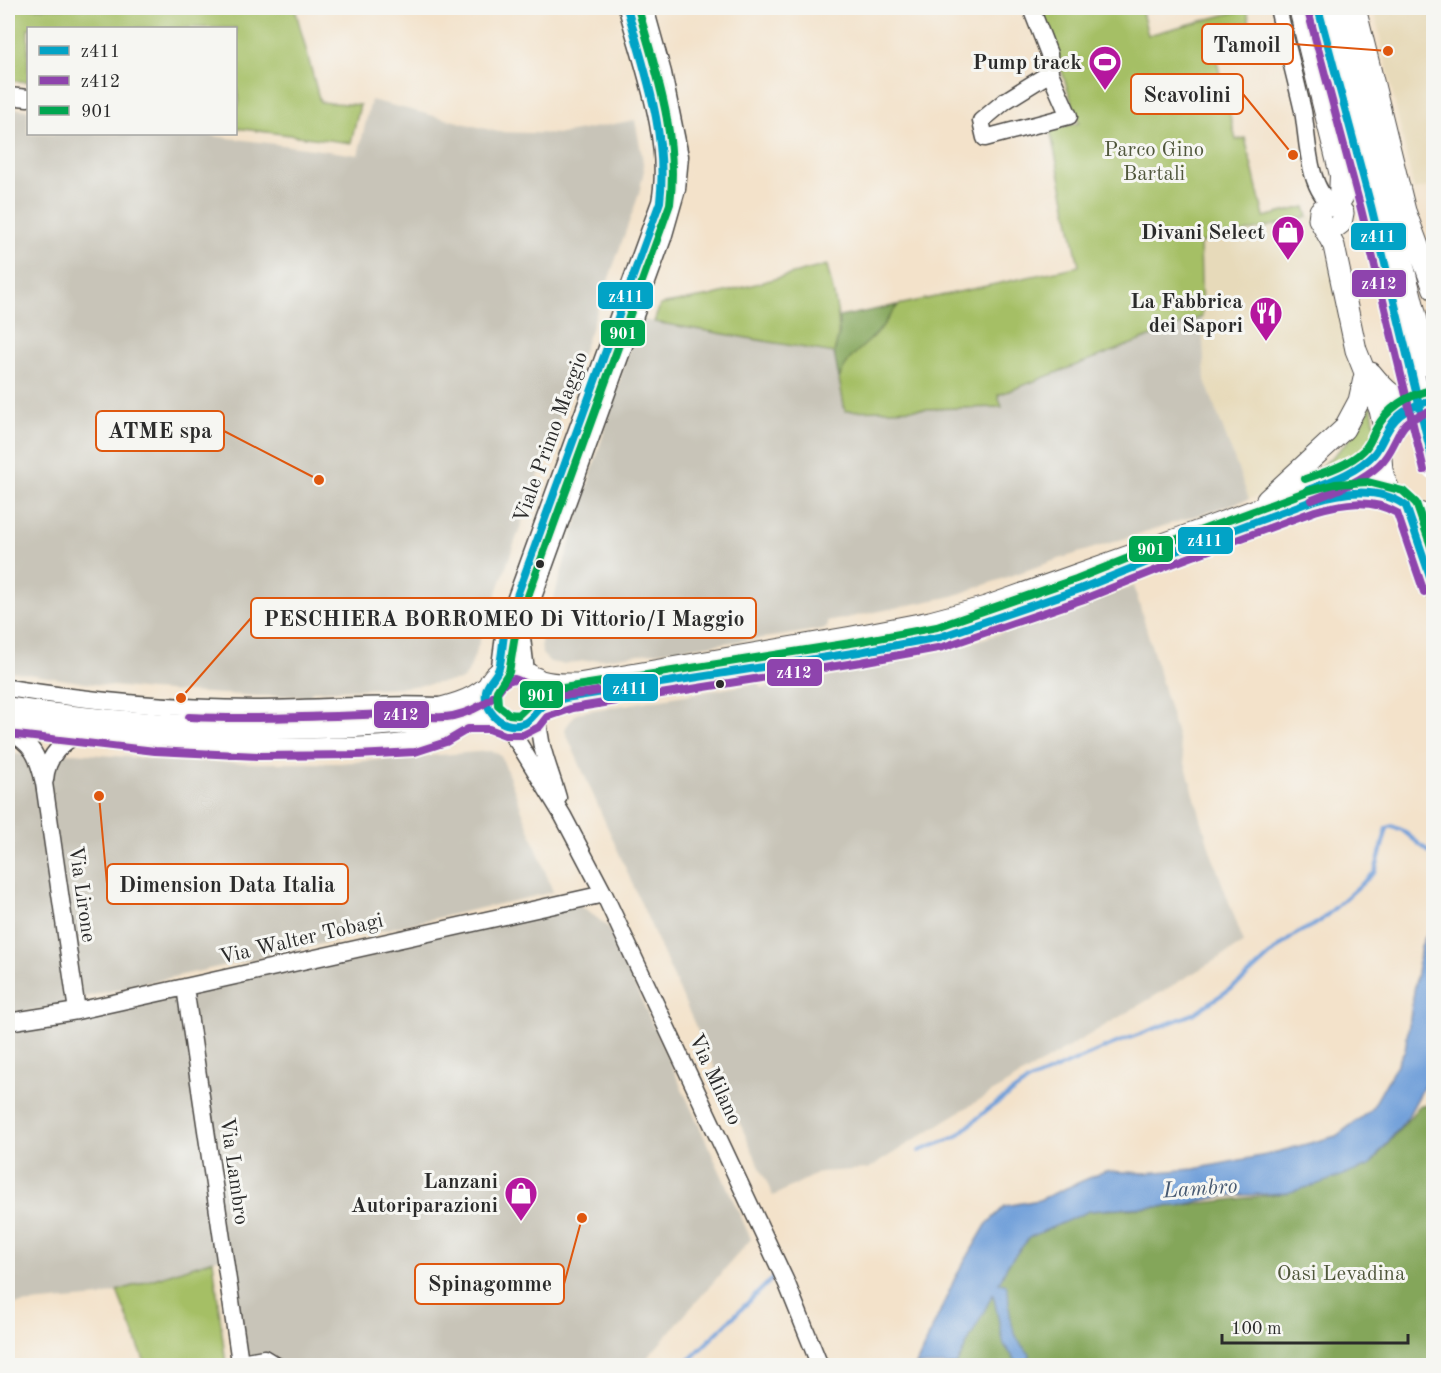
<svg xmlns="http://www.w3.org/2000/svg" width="1441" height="1373" font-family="'Old Standard TT',serif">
  <rect width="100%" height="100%" fill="#f6f6f2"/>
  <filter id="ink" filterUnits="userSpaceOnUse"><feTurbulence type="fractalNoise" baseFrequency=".0167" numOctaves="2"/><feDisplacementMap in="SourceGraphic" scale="12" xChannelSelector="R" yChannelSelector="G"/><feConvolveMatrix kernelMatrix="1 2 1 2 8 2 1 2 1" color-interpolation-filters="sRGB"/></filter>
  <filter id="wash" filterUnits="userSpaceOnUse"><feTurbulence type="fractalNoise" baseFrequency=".008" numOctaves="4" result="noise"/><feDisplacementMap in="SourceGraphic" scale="24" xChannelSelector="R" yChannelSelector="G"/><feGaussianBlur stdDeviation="1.35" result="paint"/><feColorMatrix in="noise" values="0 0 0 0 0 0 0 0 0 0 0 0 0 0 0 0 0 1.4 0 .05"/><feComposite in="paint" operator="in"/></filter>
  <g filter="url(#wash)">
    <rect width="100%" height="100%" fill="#f3e2ca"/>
    <!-- built -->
    <path fill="#e7daba" d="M1374 8H1433V186L1414 190Z
      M1316 215 1354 354V381L1350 409 1276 491 1249 499 1205 380 1199 243Z"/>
    <!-- industrial -->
    <path fill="#c8c4b8" d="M371 100 498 132 561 134 635 120 642 156 644 170 639 194 470 668 466 676 462 680 405 687 312 691 310 696H258L150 690 93 684 8 671V108L28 110V134H198L358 155Z
      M1202 317 1205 380 1249 499 1056 560 953 596 827 622V628L780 636 562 664 550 662 542 654 541 640 638 319 834 353 845 410 1002 407 998 395Z
      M1134 586 1211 853 1244 943 949 1118 868 1169 820 1172 773 1196 685 1003 565 731 566 727 575 715 581 712 759 683 762 688 854 672 953 648 1017 628Z
      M490 751 497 753 502 758 553 892 75 999 69 1005 8 1014V753L16 754 75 753 180 761 256 763H339Z
      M572 901 587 910 608 927 751 1239 641 1365H240L224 1257 100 1297 8 1305V1022Z"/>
    <!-- green -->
    <path fill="#a5bf65" stroke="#687548" stroke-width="1.5" d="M8 8H295L320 102 360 105 351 143 236 128V110L239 103 236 84V28H28V82L8 80Z
      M1040 8H1141L1148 35 1247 9 1250 23 1210 33 1236 140 1245 138 1264 217 1305 207 1308 217 1200 243 1202 317 998 395 1002 407 845 411 839 379 843 368 852 355 878 331 898 305 1079 266 1050 130 1079 123C1065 84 1055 46 1040 8Z
      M827 265C833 294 845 324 834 353L654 322 660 305 710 296Z
      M1371 404 1377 437C1358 462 1335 470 1307 481 1331 457 1359 437 1371 404Z
      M213 1260 226 1365H146L117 1291Z"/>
    <!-- forest -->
    <path fill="#84a65a" stroke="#586842" stroke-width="1.5" d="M898 305C891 314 885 323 878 332 863 348 846 357 839 379L834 353 839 334V317Z
      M1420 1105 1433 1106V1365L956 1366 1008 1264 1030 1237 1089 1211 1178 1206 1287 1193 1369 1166Z"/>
    <!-- water -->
    <path fill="#709fd9" stroke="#4e6582" stroke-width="1.5" d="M1433 921V1063L1428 1079 1407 1118 1369 1166 1315 1185 1287 1193 1224 1196 1178 1206 1123 1208 1089 1211 1030 1237 1008 1264 999 1283H1005C1010 1292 1008 1297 1009 1306 1011 1326 1015 1341 1030 1354L1029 1364 1017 1362 1004 1345 993 1294 956 1365H916L955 1278 986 1225 1005 1206 1039 1200 1105 1171 1145 1173 1194 1169 1266 1155 1336 1136 1371 1110 1405 1050 1421 946Z"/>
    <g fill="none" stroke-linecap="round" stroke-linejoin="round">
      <!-- stream -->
      <path stroke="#709fd9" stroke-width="4" d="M919 1151 956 1137 987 1110 1027 1082 1111 1045 1193 1014 1242 981 1279 947 1296 934 1319 922 1375 872 1387 828 1392 826 1402 830 1434 856
        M683 1366 774 1277"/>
    </g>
  </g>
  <g filter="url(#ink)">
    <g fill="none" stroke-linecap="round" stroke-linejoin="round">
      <defs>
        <path id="minor" d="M1031 8 1049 54 1050 73 1069 116 985 138 981 121 1005 101 1050 73
          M1278 8C1286 42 1295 76 1303 111 1308 137 1307 189 1333 205
          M8 96 28 98
          M526 671 522 638 528 611 663 238 677 189 680 156 663 73 645 8
          M497 674 500 666 504 636 513 606 660 202C672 141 643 67 627 8
          M8 688C89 701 172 709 254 709 316 709 376 703 438 706
          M539 711C536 742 550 769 558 798
          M502 722 519 744 563 816 604 894 787 1284 820 1366
          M8 723C114 737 219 748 326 746 373 745 422 747 463 720
          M8 731C33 744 38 756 44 783L77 1011
          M45 780C47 756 61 742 82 733
          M185 987 240 1362
          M8 1022 77 1011 604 894
          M240 1366V1362L264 1358 277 1366"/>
        <path id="major" d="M1355 8 1405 211 1434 289
          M1324 227 1333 229 1341 223 1343 213 1336 206 1328 205 1320 211 1319 219 1334 246 1356 350 1380 410 1385 433
          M1371 373C1384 389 1395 401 1417 404
          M1434 400C1363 410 1364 510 1434 516
          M1267 500 1344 429 1359 401 1365 374
          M1308 502C1343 490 1364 490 1399 501
          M1406 506 1434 589
          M800 660 859 652 940 637 1046 601
          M536 678C549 697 540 725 514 725 481 725 476 677 508 669 523 666 529 677 541 681 553 685 566 684 578 684L852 637 930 622 986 607 1183 537 1325 484 1353 470 1368 460 1382 442
          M8 708C119 725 232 730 345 727 390 725 436 720 482 718L496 719
          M540 708 559 700 595 694
          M425 712C446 707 470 702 487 687"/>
        <path id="highway" d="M1301 8 1342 175 1341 197 1334 205
          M1318 8 1354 144
          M1337 8 1434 394
          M1399 321 1413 378"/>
      </defs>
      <!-- minor casing -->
      <use href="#minor" stroke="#494643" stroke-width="19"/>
      <!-- major casing -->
      <use href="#major" stroke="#494643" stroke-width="23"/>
      <!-- highway casing -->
      <use href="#highway" stroke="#494643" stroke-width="26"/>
      <!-- minor -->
      <use href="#minor" stroke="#fff" stroke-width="16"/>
      <!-- major -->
      <use href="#major" stroke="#fff" stroke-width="21"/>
      <!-- highway -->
      <use href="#highway" stroke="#fff" stroke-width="24"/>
      <defs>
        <path id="highway-bridge" d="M1413 378 1434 468"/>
      </defs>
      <!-- highway-bridge casing -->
      <use href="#highway-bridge" stroke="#494643" stroke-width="26" stroke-linecap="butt"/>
      <!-- highway-bridge -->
      <use href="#highway-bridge" stroke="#fff" stroke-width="24"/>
      <defs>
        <path id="bus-1" d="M627 8C645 72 668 135 660 202L506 626C502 639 503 654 499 668 497 675 490 680 487 688 480 708 501 731 522 724 531 722 535 711 543 706 549 701 557 700 565 698L859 652 940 637 1080 589 1165 555 1312 501C1342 492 1378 486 1406 506L1434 588
          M1318 8 1371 206 1434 466
          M1308 490C1331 481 1356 473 1374 454 1380 447 1383 438 1388 430 1397 412 1415 404 1434 400"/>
        <path id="bus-2" d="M1308 11 1361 209 1424 470
          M1312 500C1335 491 1361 482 1379 465 1402 443 1392 419 1434 411
          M189 717C257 720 326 716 394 714 414 714 434 720 453 716 466 713 480 707 491 699 499 692 502 681 514 679 522 681 528 686 536 690 555 698 577 695 598 691
          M8 734 155 751 258 756 357 755 415 752 446 742 468 729H489L505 735H523L539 727 547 717 573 708 861 662 943 647 1084 599 1169 565 1315 511C1343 503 1371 498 1397 513L1424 592"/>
        <path id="bus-3" d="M638 8C656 72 679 136 670 204L516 629 509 672 497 691 498 705 509 714 518 715 538 696 557 689 857 642 937 627 1076 579 1161 545 1308 491 1335 484 1368 482 1403 491 1416 503 1434 555
          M1305 479C1326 472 1349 465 1364 450 1370 444 1372 436 1376 429 1388 407 1407 395 1432 390"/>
      </defs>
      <!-- bus-1 casing -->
      <use href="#bus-1" stroke="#f6f6f2" stroke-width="12"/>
      <!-- bus-2 casing -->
      <use href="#bus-2" stroke="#f6f6f2" stroke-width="12"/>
      <!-- bus-3 casing -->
      <use href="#bus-3" stroke="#f6f6f2" stroke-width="12"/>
      <!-- bus-1 -->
      <use href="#bus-1" stroke="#02a3c6" stroke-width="8"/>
      <!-- bus-2 -->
      <use href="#bus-2" stroke="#8e44ad" stroke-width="8"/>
      <!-- bus-3 -->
      <use href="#bus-3" stroke="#00a651" stroke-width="8"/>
    </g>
  </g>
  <!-- icons -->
  <defs>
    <symbol id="stadium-pin" viewBox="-11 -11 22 30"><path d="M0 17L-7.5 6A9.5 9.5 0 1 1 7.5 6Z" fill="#b5179e" stroke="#f6f6f2"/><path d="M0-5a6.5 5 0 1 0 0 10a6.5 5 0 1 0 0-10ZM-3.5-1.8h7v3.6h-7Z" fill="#fff"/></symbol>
    <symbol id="shop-pin" viewBox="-11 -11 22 30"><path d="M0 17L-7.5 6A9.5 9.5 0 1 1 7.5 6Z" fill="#b5179e" stroke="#f6f6f2"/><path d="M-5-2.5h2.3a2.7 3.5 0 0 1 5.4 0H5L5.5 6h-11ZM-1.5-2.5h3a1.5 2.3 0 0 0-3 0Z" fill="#fff"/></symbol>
    <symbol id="restaurant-pin" viewBox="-11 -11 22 30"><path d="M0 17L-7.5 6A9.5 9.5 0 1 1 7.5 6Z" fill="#b5179e" stroke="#f6f6f2"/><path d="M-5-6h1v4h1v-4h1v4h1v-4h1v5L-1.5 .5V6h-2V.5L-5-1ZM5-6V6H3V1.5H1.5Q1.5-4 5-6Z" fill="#fff"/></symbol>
  </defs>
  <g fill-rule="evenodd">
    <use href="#stadium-pin" x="1086" y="43" width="38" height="52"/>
    <use href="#shop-pin" x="1269" y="213" width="38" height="52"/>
    <use href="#restaurant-pin" x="1247" y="294" width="38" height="52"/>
    <use href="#shop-pin" x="502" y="1174" width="38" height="52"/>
  </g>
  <!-- markers -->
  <g fill="#2b2b2b" stroke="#f6f6f2" stroke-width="2">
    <circle cx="540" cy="564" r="5"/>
    <circle cx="720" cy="684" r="5"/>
  </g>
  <g text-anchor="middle" stroke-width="6" stroke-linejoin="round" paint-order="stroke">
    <!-- poi labels -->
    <g font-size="21" font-weight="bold" fill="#2b2b2b" stroke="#f6f6f2" text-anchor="end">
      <text x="1082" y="69">Pump track</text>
      <text x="1265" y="239">Divani Select</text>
      <text x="1243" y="308">La Fabbrica<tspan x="1243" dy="24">dei Sapori</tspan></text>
      <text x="498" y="1188">Lanzani<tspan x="498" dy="24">Autoriparazioni</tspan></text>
    </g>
    <!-- park labels -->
    <g font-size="21" fill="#50573c" stroke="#f6f6f2">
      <text x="1154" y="156">Parco Gino<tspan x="1154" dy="24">Bartali</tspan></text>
      <text x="1341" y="1280">Oasi Levadina</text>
    </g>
    <!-- street labels -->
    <g font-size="21" fill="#2b2b2b" stroke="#f6f6f2">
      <text transform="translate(550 437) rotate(-70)" y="7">Viale Primo Maggio</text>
      <text transform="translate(83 894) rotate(82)" y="7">Via Lirone</text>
      <text transform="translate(301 938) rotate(-13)" y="7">Via Walter Tobagi</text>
      <text transform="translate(716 1079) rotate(65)" y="7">Via Milano</text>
      <text transform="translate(235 1171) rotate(82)" y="7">Via Lambro</text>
    </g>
    <!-- water labels -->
    <g font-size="22" font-style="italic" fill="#475971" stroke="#f6f6f2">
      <text transform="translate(1200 1187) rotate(-4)" y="8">Lambro</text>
    </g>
  </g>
  <!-- callouts -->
  <path fill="none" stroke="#df570e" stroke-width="2" d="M1388 51L1293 44M1293 155L1243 94M319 480L224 431M181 698L251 618M99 796L107 884M582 1218L564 1284"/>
  <g fill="#df570e" stroke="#f6f6f2" stroke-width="2">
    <circle cx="1388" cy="51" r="6"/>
    <circle cx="1293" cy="155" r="6"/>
    <circle cx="319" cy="480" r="6"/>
    <circle cx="181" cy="698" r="6"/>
    <circle cx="99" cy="796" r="6"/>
    <circle cx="582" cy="1218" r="6"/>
  </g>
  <g fill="#f6f6f2" stroke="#df570e" stroke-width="2">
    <rect x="1202" y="24" width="91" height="40" rx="6"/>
    <rect x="1131" y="74" width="112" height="40" rx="6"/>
    <rect x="96" y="411" width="128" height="40" rx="6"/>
    <rect x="251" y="598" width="505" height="40" rx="6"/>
    <rect x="107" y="864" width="241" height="40" rx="6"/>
    <rect x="415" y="1264" width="149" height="40" rx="6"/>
  </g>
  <g font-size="22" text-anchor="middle" font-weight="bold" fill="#2b2b2b">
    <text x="1247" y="52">Tamoil</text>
    <text x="1187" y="102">Scavolini</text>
    <text x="160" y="438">ATME spa</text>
    <text x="504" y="626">PESCHIERA BORROMEO Di Vittorio/I Maggio</text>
    <text x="227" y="892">Dimension Data Italia</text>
    <text x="490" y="1291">Spinagomme</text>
  </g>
  <g stroke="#f6f6f2" stroke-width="2">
    <rect x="1350" y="222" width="57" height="29" rx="6" fill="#02a3c6"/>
    <rect x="1351" y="269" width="56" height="29" rx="6" fill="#8e44ad"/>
    <rect x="597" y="281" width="57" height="29" rx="6" fill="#02a3c6"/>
    <rect x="600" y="319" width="46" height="28" rx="6" fill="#00a651"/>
    <rect x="1177" y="526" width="57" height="29" rx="6" fill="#02a3c6"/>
    <rect x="1128" y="535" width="46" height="28" rx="6" fill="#00a651"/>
    <rect x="766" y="658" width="57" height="29" rx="6" fill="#8e44ad"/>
    <rect x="602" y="673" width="57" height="29" rx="6" fill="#02a3c6"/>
    <rect x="519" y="680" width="45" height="29" rx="6" fill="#00a651"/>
    <rect x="373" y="700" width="57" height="29" rx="6" fill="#8e44ad"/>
  </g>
  <g font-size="16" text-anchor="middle" font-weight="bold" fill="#fff">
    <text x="1378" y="242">z411</text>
    <text x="1379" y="289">z412</text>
    <text x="626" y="302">z411</text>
    <text x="623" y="339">901</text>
    <text x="1205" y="546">z411</text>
    <text x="1151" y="555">901</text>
    <text x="794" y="678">z412</text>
    <text x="630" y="694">z411</text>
    <text x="541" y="701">901</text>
    <text x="401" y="720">z412</text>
  </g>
  <!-- margin -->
  <rect width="1441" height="1373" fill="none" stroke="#f6f6f2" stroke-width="30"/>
  <!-- legend -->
  <rect x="27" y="27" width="210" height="108" fill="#f6f6f2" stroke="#a5a5a2" stroke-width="1.5"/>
  <rect x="39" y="46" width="30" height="9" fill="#02a3c6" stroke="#a5a5a2" stroke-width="1.5"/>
  <text x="81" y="57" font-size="18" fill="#2b2b2b">z411</text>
  <rect x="39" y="76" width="30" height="9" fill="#8e44ad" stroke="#a5a5a2" stroke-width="1.5"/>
  <text x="81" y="87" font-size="18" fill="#2b2b2b">z412</text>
  <rect x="39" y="106" width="30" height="9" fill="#00a651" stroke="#a5a5a2" stroke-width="1.5"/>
  <text x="81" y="117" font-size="18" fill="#2b2b2b">901</text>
  <!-- scale -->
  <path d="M1222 1334v9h186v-9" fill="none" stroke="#2b2b2b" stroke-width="3"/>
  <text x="1231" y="1334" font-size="18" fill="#2b2b2b" stroke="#f6f6f2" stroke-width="4.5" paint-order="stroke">100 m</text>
</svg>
